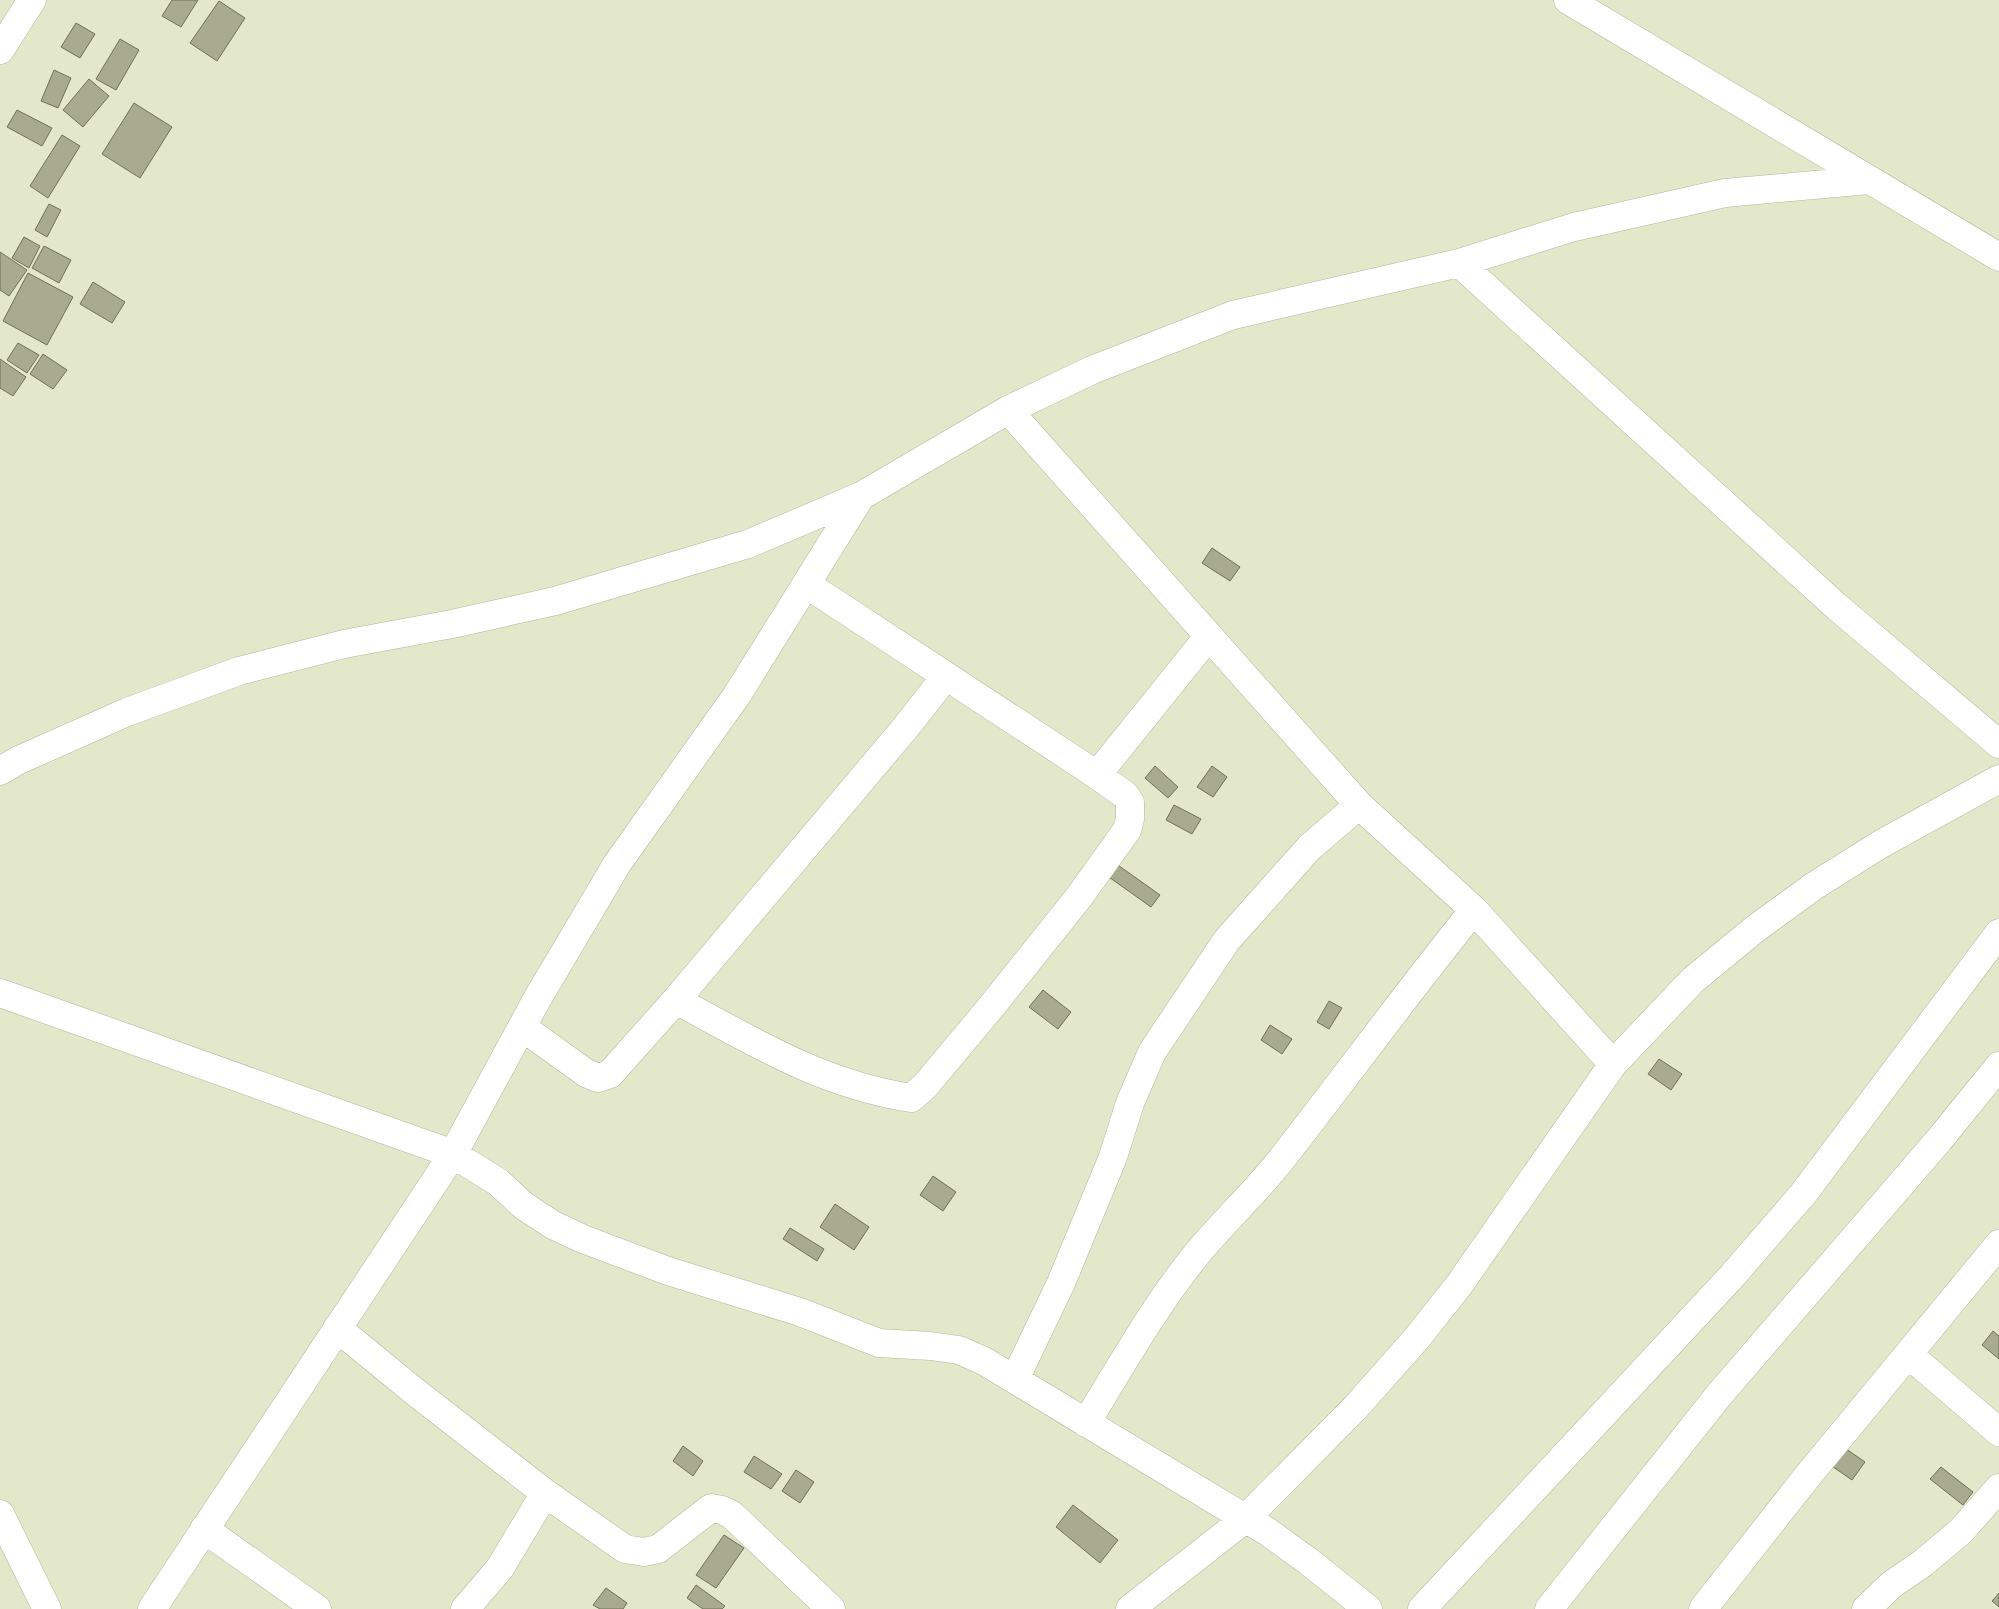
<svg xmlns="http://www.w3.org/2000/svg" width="1999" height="1609" font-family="'Source Serif 4',serif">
  <rect width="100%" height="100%" fill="#e4e8cb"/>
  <!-- building -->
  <path fill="#a8ab90" stroke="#6f7258" d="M172 0H198L181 27 162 16Z
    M219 1 245 18 217 61 190 43Z
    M76 23 95 34 80 58 61 47Z
    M120 39 139 50 116 90 96 79Z
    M54 70 71 78 58 108 41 101Z
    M89 79 109 96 83 127 63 110Z
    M134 103 172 127 140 178 102 154Z
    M17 110 52 128 42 146 7 127Z
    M62 135 80 146 48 198 30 186Z
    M49 204 61 210 47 237 35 230Z
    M24 237 40 246 29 268 12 258Z
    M44 246 71 260 59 283 32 268Z
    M0 252 27 270 9 296 0 290Z
    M28 273 73 297 47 345 3 321Z
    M93 282 125 302 112 323 80 304Z
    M18 343 39 355 27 373 7 360Z
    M43 354 67 370 53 389 30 374Z
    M0 359 26 377 13 396 0 388Z
    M1212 548 1240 567 1230 581 1202 563Z
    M1155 766 1178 787 1168 798 1145 778Z
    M1212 766 1227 777 1213 797 1197 787Z
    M1174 805 1201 819 1192 834 1166 820Z
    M1115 863 1160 895 1151 907 1106 875Z
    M1043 990 1071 1012 1058 1029 1029 1007Z
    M1329 1001 1342 1008 1329 1029 1317 1022Z
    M1270 1025 1292 1039 1282 1054 1261 1040Z
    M1659 1059 1682 1074 1671 1090 1648 1074Z
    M933 1176 956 1192 943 1211 920 1195Z
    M835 1204 869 1227 854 1250 820 1227Z
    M790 1228 824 1249 817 1261 783 1239Z
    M1993 1331 1999 1336V1359L1982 1345Z
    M1839 1444 1865 1462 1852 1480 1826 1462Z
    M683 1446 703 1461 693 1476 673 1461Z
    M754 1456 782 1474 771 1489 744 1472Z
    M1941 1467 1973 1492 1963 1505 1930 1479Z
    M796 1470 814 1482 800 1503 782 1491Z
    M1073 1505 1118 1540 1100 1563 1056 1527Z
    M724 1535 744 1548 716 1588 696 1575Z
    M696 1585 725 1606 722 1609H703L687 1598Z
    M606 1588 627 1603 623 1609H600L593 1605Z
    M1999 1593V1607L1992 1601Z"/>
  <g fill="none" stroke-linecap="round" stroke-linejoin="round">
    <defs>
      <path id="minor" d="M1568 0 1999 257
        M0 50 32 0
        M1459 263 1836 606 1999 744
        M1008 410 1359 805 1474 910 1613 1064
        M0 771 19 760 127 712 239 671 344 644 452 624 555 601 748 544 861 496 1008 410 1092 370 1233 315 1459 263 1574 227 1725 193 1869 180
        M1097 775 1208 637
        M0 993 453 1154 498 1182 524 1206 553 1225 583 1239 668 1271 800 1312 879 1343 930 1346 959 1350 984 1361 1268 1532 1308 1561 1368 1609
        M676 1000C754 1042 821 1084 911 1098L925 1086 991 1007 1079 897 1127 830 1130 819V802L1125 795 1097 775 806 584
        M522 1027 586 1073 598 1078 610 1074 676 1000 906 727 946 676
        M337 1328 414 1391 545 1493 625 1549 644 1552 658 1549 711 1508 722 1510 732 1515 831 1609
        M1908 1354 1999 1432
        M1015 1379 1061 1283 1113 1157 1130 1103 1152 1052 1227 940 1310 847 1359 805
        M1086 1423C1121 1366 1154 1307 1196 1255 1224 1221 1257 1191 1284 1156 1348 1074 1409 990 1474 910
        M0 1514 47 1609
        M204 1529 317 1609
        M152 1609 453 1154 536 1001 617 864 737 695 861 496
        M465 1609 500 1568 545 1493
        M1130 1609 1245 1519 1355 1408 1417 1338 1459 1285 1613 1064 1693 980 1755 929 1814 886 1881 844 1999 779
        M1422 1609 1733 1275 1803 1194 1999 933
        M1549 1609 1719 1395 1939 1140 1999 1066
        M1703 1609 1806 1478 1999 1244
        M1866 1609 1891 1585 1923 1563 1961 1531 1999 1488"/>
    </defs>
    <!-- minor casing -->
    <use href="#minor" stroke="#b2b599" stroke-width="29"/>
    <!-- minor -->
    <use href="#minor" stroke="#fff" stroke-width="28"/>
  </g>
</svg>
